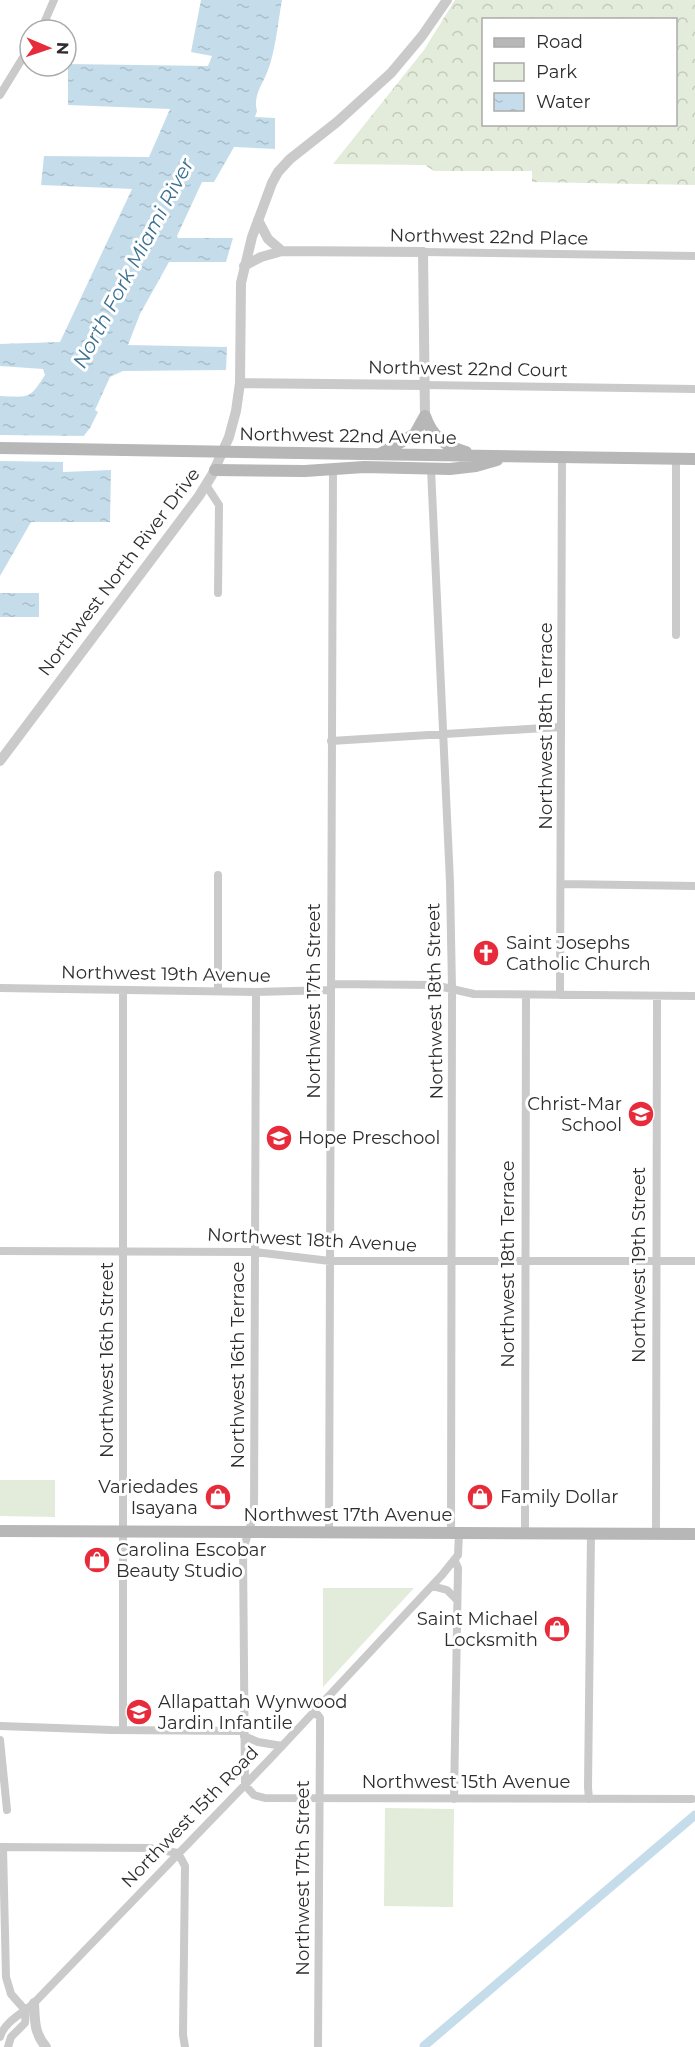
<svg xmlns="http://www.w3.org/2000/svg" width="695" height="2047" font-family="Montserrat,sans-serif">
  <defs>
    <pattern id="forest-crowns" width="20" height="18" patternUnits="userSpaceOnUse" patternTransform="scale(1.5)"><rect width="20" height="18" fill="#e3ebda"/><path d="M2 6a3 3 0 1 1 6 0M12 15a3 3 0 1 1 6 0" fill="none" stroke="#c3cabb"/></pattern>
    <pattern id="water-ripples" width="26" height="14" patternUnits="userSpaceOnUse" patternTransform="scale(1.5)"><rect width="26" height="14" fill="#c5ddeb"/><path d="M2 4q2-2 4 0t4 0M15 11q2-2 4 0t4 0" fill="none" stroke="#aabeca"/></pattern>
  </defs>
  <rect width="100%" height="100%" fill="#fff"/>
  <!-- green -->
  <path fill="#e3ebda" d="M0 1480H55V1517L0 1516Z
    M323 1588H414L323 1687Z
    M385 1808 454 1809 453 1907 384 1906Z"/>
  <!-- forest -->
  <path fill="url(#forest-crowns)" fill-rule="evenodd" d="M455 0H695V185L532 182V171H434L425 165 333 164 424 50ZM484 20H676V124H484Z"/>
  <!-- water -->
  <path fill="url(#water-ripples)" d="M201 0H282C278 22 275 56 266 75 261 86 253 98 257 111L255 117 275 118V149L234 147 214 182H202L177 236 178 238H233L226 262H169L140 314 128 345 227 347 226 370 123 371 110 377 95 410 98 412 90 428 63 462V472L111 470 110 522H31L0 576V453L12 436 0 435V396C29 397 29 400 45 375L43 369 0 366V344L60 342 132 189 41 185 44 156 149 157 170 109 68 105V64L208 66 212 56 191 52Z
    M0 593H39V617H0Z"/>
  <!-- pier -->
  <path fill="#fff" d="M0 435 88 436 67 462 0 461V448L7 439 0 438Z"/>
  <g fill="none" stroke-linecap="round" stroke-linejoin="round">
    <!-- canal -->
    <path stroke="#c5ddeb" stroke-width="9" d="M424 2046 695 1815"/>
    <!-- minor -->
    <path stroke="#cacaca" stroke-width="8" d="M41 30 54 0
      M0 95 30 46
      M423 252 695 256
      M424 385 695 389
      M431 469 450 882 452 989 451 1533
      M206 485 219 505 218 593
      M676 635V459
      M331 741 561 727
      M562 884 695 886
      M331 984 434 985 474 994 695 996
      M0 988 256 992 331 990
      M123 990V1730
      M218 991V875
      M256 992 254 1514 243 1550 245 1785 254 1795 265 1798 692 1799
      M560 995 562 457
      M0 1251 255 1252 330 1261H695
      M329 1533 333 469
      M525 1533 526 995
      M656 1534 657 996
      M432 1586 447 1590 457 1600
      M315 1711 320 1718V1733L318 2047
      M0 1726 112 1730 244 1731
      M244 1736 258 1742 282 1746
      M0 1740 7 1810
      M454 1799 458 1568 455 1561
      M589 1799 588 1787 591 1534
      M0 1847 149 1848 178 1853 185 1866 183 2035 185 2047
      M3 1847 6 1977 11 1994 26 2011
      M0 2037C5 2021 23 2013 34 2003L268 1761 442 1575 458 1555 459 1533
      M8 2047 11 2037 25 2023 26 2011"/>
    <!-- tertiary -->
    <path stroke="#cacaca" stroke-width="10" d="M258 220 268 239 282 251
      M244 266 261 257 282 251 423 252 425 416
      M240 383 424 385
      M0 761 199 496 212 475 229 437 236 411 240 383 241 283 252 237 272 183 278 172 290 159 337 122 391 73 422 36 447 0
      M34 2003C35 2021 34 2033 46 2047"/>
    <!-- secondary -->
    <path stroke="#b7b7b7" stroke-width="12" d="M425 416C432 437 445 446 466 452
      M0 448 65 449
      M298 453 695 459
      M380 454 415 434 425 416
      M215 470 305 471 364 467 450 469 476 466 497 460
      M0 1531 695 1534"/>
    <!-- secondary-bridge -->
    <path stroke="#b7b7b7" stroke-width="12" d="M65 449 298 453"/>
  </g>
  <!-- icons -->
  <defs>
    <symbol id="church-disc" viewBox="-11 -11 22 22"><circle r="9.5" fill="#e82b3b" stroke="#fff"/><path d="M-1.2-6h2.4v3.5h3.3v2.4h-3.3V6h-2.4V-.1h-3.3v-2.4h3.3Z" fill="#fff"/></symbol>
    <symbol id="school-disc" viewBox="-11 -11 22 22"><circle r="9.5" fill="#e82b3b" stroke="#fff"/><path d="M0-5L7-2L0 1L-7-2ZM-4 1L0 2.5L4 1V4Q0 6-4 4Z" fill="#fff"/></symbol>
    <symbol id="shop-disc" viewBox="-11 -11 22 22"><circle r="9.5" fill="#e82b3b" stroke="#fff"/><path d="M-5-2.5h2.3a2.7 3.5 0 0 1 5.4 0H5L5.5 6h-11ZM-1.5-2.5h3a1.5 2.3 0 0 0-3 0Z" fill="#fff"/></symbol>
  </defs>
  <g fill-rule="evenodd">
    <use href="#church-disc" x="471" y="938" width="30" height="30"/>
    <use href="#school-disc" x="626" y="1099" width="30" height="30"/>
    <use href="#school-disc" x="264" y="1123" width="30" height="30"/>
    <use href="#shop-disc" x="203" y="1482" width="30" height="30"/>
    <use href="#shop-disc" x="465" y="1482" width="30" height="30"/>
    <use href="#shop-disc" x="82" y="1545" width="30" height="30"/>
    <use href="#shop-disc" x="542" y="1614" width="30" height="30"/>
    <use href="#school-disc" x="124" y="1697" width="30" height="30"/>
  </g>
  <g text-anchor="middle" stroke-width="6" stroke-linejoin="round" paint-order="stroke">
    <!-- street labels -->
    <g font-size="18" fill="#2d2d2d" stroke="#fff">
      <text transform="translate(489 237) rotate(1)" y="6">Northwest 22nd Place</text>
      <text transform="translate(468 369) rotate(1)" y="6">Northwest 22nd Court</text>
      <text transform="translate(348 436) rotate(1)" y="6">Northwest 22nd Avenue</text>
      <text transform="translate(119 572) rotate(-53)" y="6">Northwest North River Drive</text>
      <text transform="translate(546 726) rotate(-90)" y="6">Northwest 18th Terrace</text>
      <text transform="translate(166 974) rotate(1)" y="6">Northwest 19th Avenue</text>
      <text transform="translate(314 1001) rotate(-90)" y="6">Northwest 17th Street</text>
      <text transform="translate(435 1001) rotate(-91)" y="6">Northwest 18th Street</text>
      <text transform="translate(312 1240) rotate(3)" y="6">Northwest 18th Avenue</text>
      <text transform="translate(508 1264) rotate(-90)" y="6">Northwest 18th Terrace</text>
      <text transform="translate(639 1265) rotate(-90)" y="6">Northwest 19th Street</text>
      <text transform="translate(107 1360) rotate(-90)" y="6">Northwest 16th Street</text>
      <text transform="translate(238 1365) rotate(-90)" y="6">Northwest 16th Terrace</text>
      <text x="348" y="1521">Northwest 17th Avenue</text>
      <text x="466" y="1788">Northwest 15th Avenue</text>
      <text transform="translate(190 1817) rotate(-46)" y="6">Northwest 15th Road</text>
      <text transform="translate(303 1878) rotate(-90)" y="6">Northwest 17th Street</text>
    </g>
    <!-- poi labels -->
    <g font-size="18" fill="#2d2d2d" stroke="#fff" text-anchor="start">
      <text x="506" y="949">Saint Josephs<tspan x="506" dy="21">Catholic Church</tspan></text>
      <text x="622" y="1110" text-anchor="end">Christ-Mar<tspan x="622" dy="21">School</tspan></text>
      <text x="298" y="1144">Hope Preschool</text>
      <text x="198" y="1493" text-anchor="end">Variedades<tspan x="198" dy="21">Isayana</tspan></text>
      <text x="500" y="1503">Family Dollar</text>
      <text x="116" y="1556">Carolina Escobar<tspan x="116" dy="21">Beauty Studio</tspan></text>
      <text x="538" y="1625" text-anchor="end">Saint Michael<tspan x="538" dy="21">Locksmith</tspan></text>
      <text x="158" y="1708">Allapattah Wynwood<tspan x="158" dy="21">Jardin Infantile</tspan></text>
    </g>
    <!-- water labels -->
    <g font-size="20" font-style="italic" fill="#3a6f90" stroke="#fff">
      <text transform="translate(133 263) rotate(-62)" y="7">North Fork Miami River</text>
    </g>
  </g>
  <!-- legend -->
  <rect x="482" y="18" width="195" height="108" fill="#ffffff" stroke="#ababab" stroke-width="1.5"/>
  <rect x="494" y="38" width="30" height="9" fill="#b7b7b7" stroke="#ababab" stroke-width="1.5"/>
  <text x="536" y="48" font-size="18" fill="#2d2d2d">Road</text>
  <rect x="494" y="63" width="30" height="18" fill="#e3ebda" stroke="#ababab" stroke-width="1.5"/>
  <text x="536" y="78" font-size="18" fill="#2d2d2d">Park</text>
  <rect x="494" y="93" width="30" height="18" fill="url(#water-ripples)" stroke="#ababab" stroke-width="1.5"/>
  <text x="536" y="108" font-size="18" fill="#2d2d2d">Water</text>
  <!-- north arrow -->
  <g transform="translate(48 48) rotate(92)"><circle r="28" fill="#ffffff" stroke="#ababab" stroke-width="1.5"/>
  <path d="M0-4.5L10 22L0 15L-10 22Z" fill="#e82b3b"/>
  <text y="-9" font-size="16" font-weight="bold" text-anchor="middle" fill="#2d2d2d">N</text>
  </g>
</svg>
